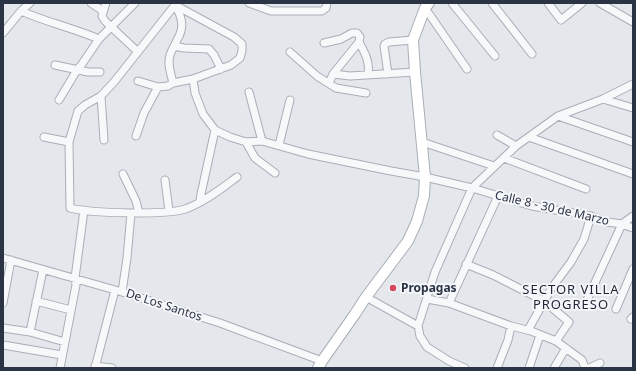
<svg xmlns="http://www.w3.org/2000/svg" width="636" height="371" font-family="'Noto Sans',sans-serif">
  <rect width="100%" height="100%" fill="#e4e7ec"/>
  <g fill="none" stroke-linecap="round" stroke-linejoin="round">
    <defs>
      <path id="street" d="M91 3 103 11
        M106 3 102 16 105 21 138 52
        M249 3 271 11H322L326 8 327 3
        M452 3 495 56
        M492 3 532 54
        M548 3 561 20 582 3
        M600 3 633 22
        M425 8 467 69
        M21 11C46 22 73 28 99 39
        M3 33 21 11 30 3
        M359 42C365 53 370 62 368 74
        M324 43 341 39 352 33H357L360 37 359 42 333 74
        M174 46 184 48 209 49 214 55 221 69
        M290 52 317 76 336 88 366 93
        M55 65 88 72H100
        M388 74 384 46 385 44 389 42 413 40
        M193 79 195 93 203 114 215 130 230 137 246 142 262 141 308 154 391 171 425 177 472 188 532 206 591 216 607 222 622 224 633 228
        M138 81 158 87 168 86 173 83 193 79 231 65 240 58 242 51V44L234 37 175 5
        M173 83C171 74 167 64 170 55 172 49 175 45 177 40 185 27 182 17 175 5L114 82 101 96 85 105 78 111 69 142 70 208C89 213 171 216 188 208 206 201 222 188 237 177
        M329 83 333 74 350 76 415 72
        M249 92 262 141
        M101 96 104 140
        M603 99 633 108
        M59 100 77 70 82 64 99 39 135 3
        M558 116 633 142
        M497 135 516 146
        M136 136 144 113 158 87
        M44 137 69 142
        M529 137 633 174
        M246 142 255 158 275 173
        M422 142 494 166
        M279 145 290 100
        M504 158 586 189
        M123 174 136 201 139 213
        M165 180 169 211
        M200 202 201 194 215 130
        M3 258 122 292 220 323 322 361
        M466 264 493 275 544 301 569 322 556 341
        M122 292 127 258 131 213
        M366 297 418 326
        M427 299 449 303 511 326 531 331 556 341 582 360 585 368
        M587 300 622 224 633 216
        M36 301 71 310
        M3 303 11 260
        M449 303 498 196
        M616 309 633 269
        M631 319 633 317
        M3 328 30 332 65 342
        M528 330 551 289 571 262 584 239 591 216
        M30 332 43 270
        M3 345 62 355
        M95 366 112 368
        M60 368 76 285 75 278 84 210
        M95 368 115 290
        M465 368 449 361 427 347 420 336 418 326 435 272 472 188 516 146 558 116 603 99 633 84
        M497 368 508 340 511 326
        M529 368 540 335
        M554 368 566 348
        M589 368 600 363"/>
      <path id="secondary" d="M318 368 322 361 355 314 366 297 408 241 417 221 424 196 425 177 415 72 413 40 425 8 429 3"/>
    </defs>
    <!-- street casing -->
    <use href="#street" stroke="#a9aeb7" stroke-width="9"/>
    <!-- secondary casing -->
    <use href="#secondary" stroke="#a9aeb7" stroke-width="12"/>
    <!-- street -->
    <use href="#street" stroke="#f7f8fa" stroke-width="7"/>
    <!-- secondary -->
    <use href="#secondary" stroke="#fff" stroke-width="10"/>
  </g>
  <!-- markers -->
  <circle fill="#d1495b" stroke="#f4f6f9" stroke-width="1.5" cx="393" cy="288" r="4"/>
  <g text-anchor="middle" stroke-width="4" stroke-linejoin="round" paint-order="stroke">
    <!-- street labels -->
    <g font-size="12" fill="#2b3445" stroke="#f4f6f9">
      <text transform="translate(552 208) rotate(13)" y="4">Calle 8 - 30 de Marzo</text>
      <text transform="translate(164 305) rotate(18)" y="4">De Los Santos</text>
    </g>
    <!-- poi labels -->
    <g font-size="12" font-weight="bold" fill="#2b3445" stroke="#f4f6f9" text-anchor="start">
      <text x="401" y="292">Propagas</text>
    </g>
    <!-- neighbourhood labels -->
    <g font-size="13" letter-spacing="1" fill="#1d2536" stroke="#f4f6f9">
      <text x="571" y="294">SECTOR VILLA<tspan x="571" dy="15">PROGRESO</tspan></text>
    </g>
  </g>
  <!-- border -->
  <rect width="636" height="371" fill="none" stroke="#2b3445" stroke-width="8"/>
</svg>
